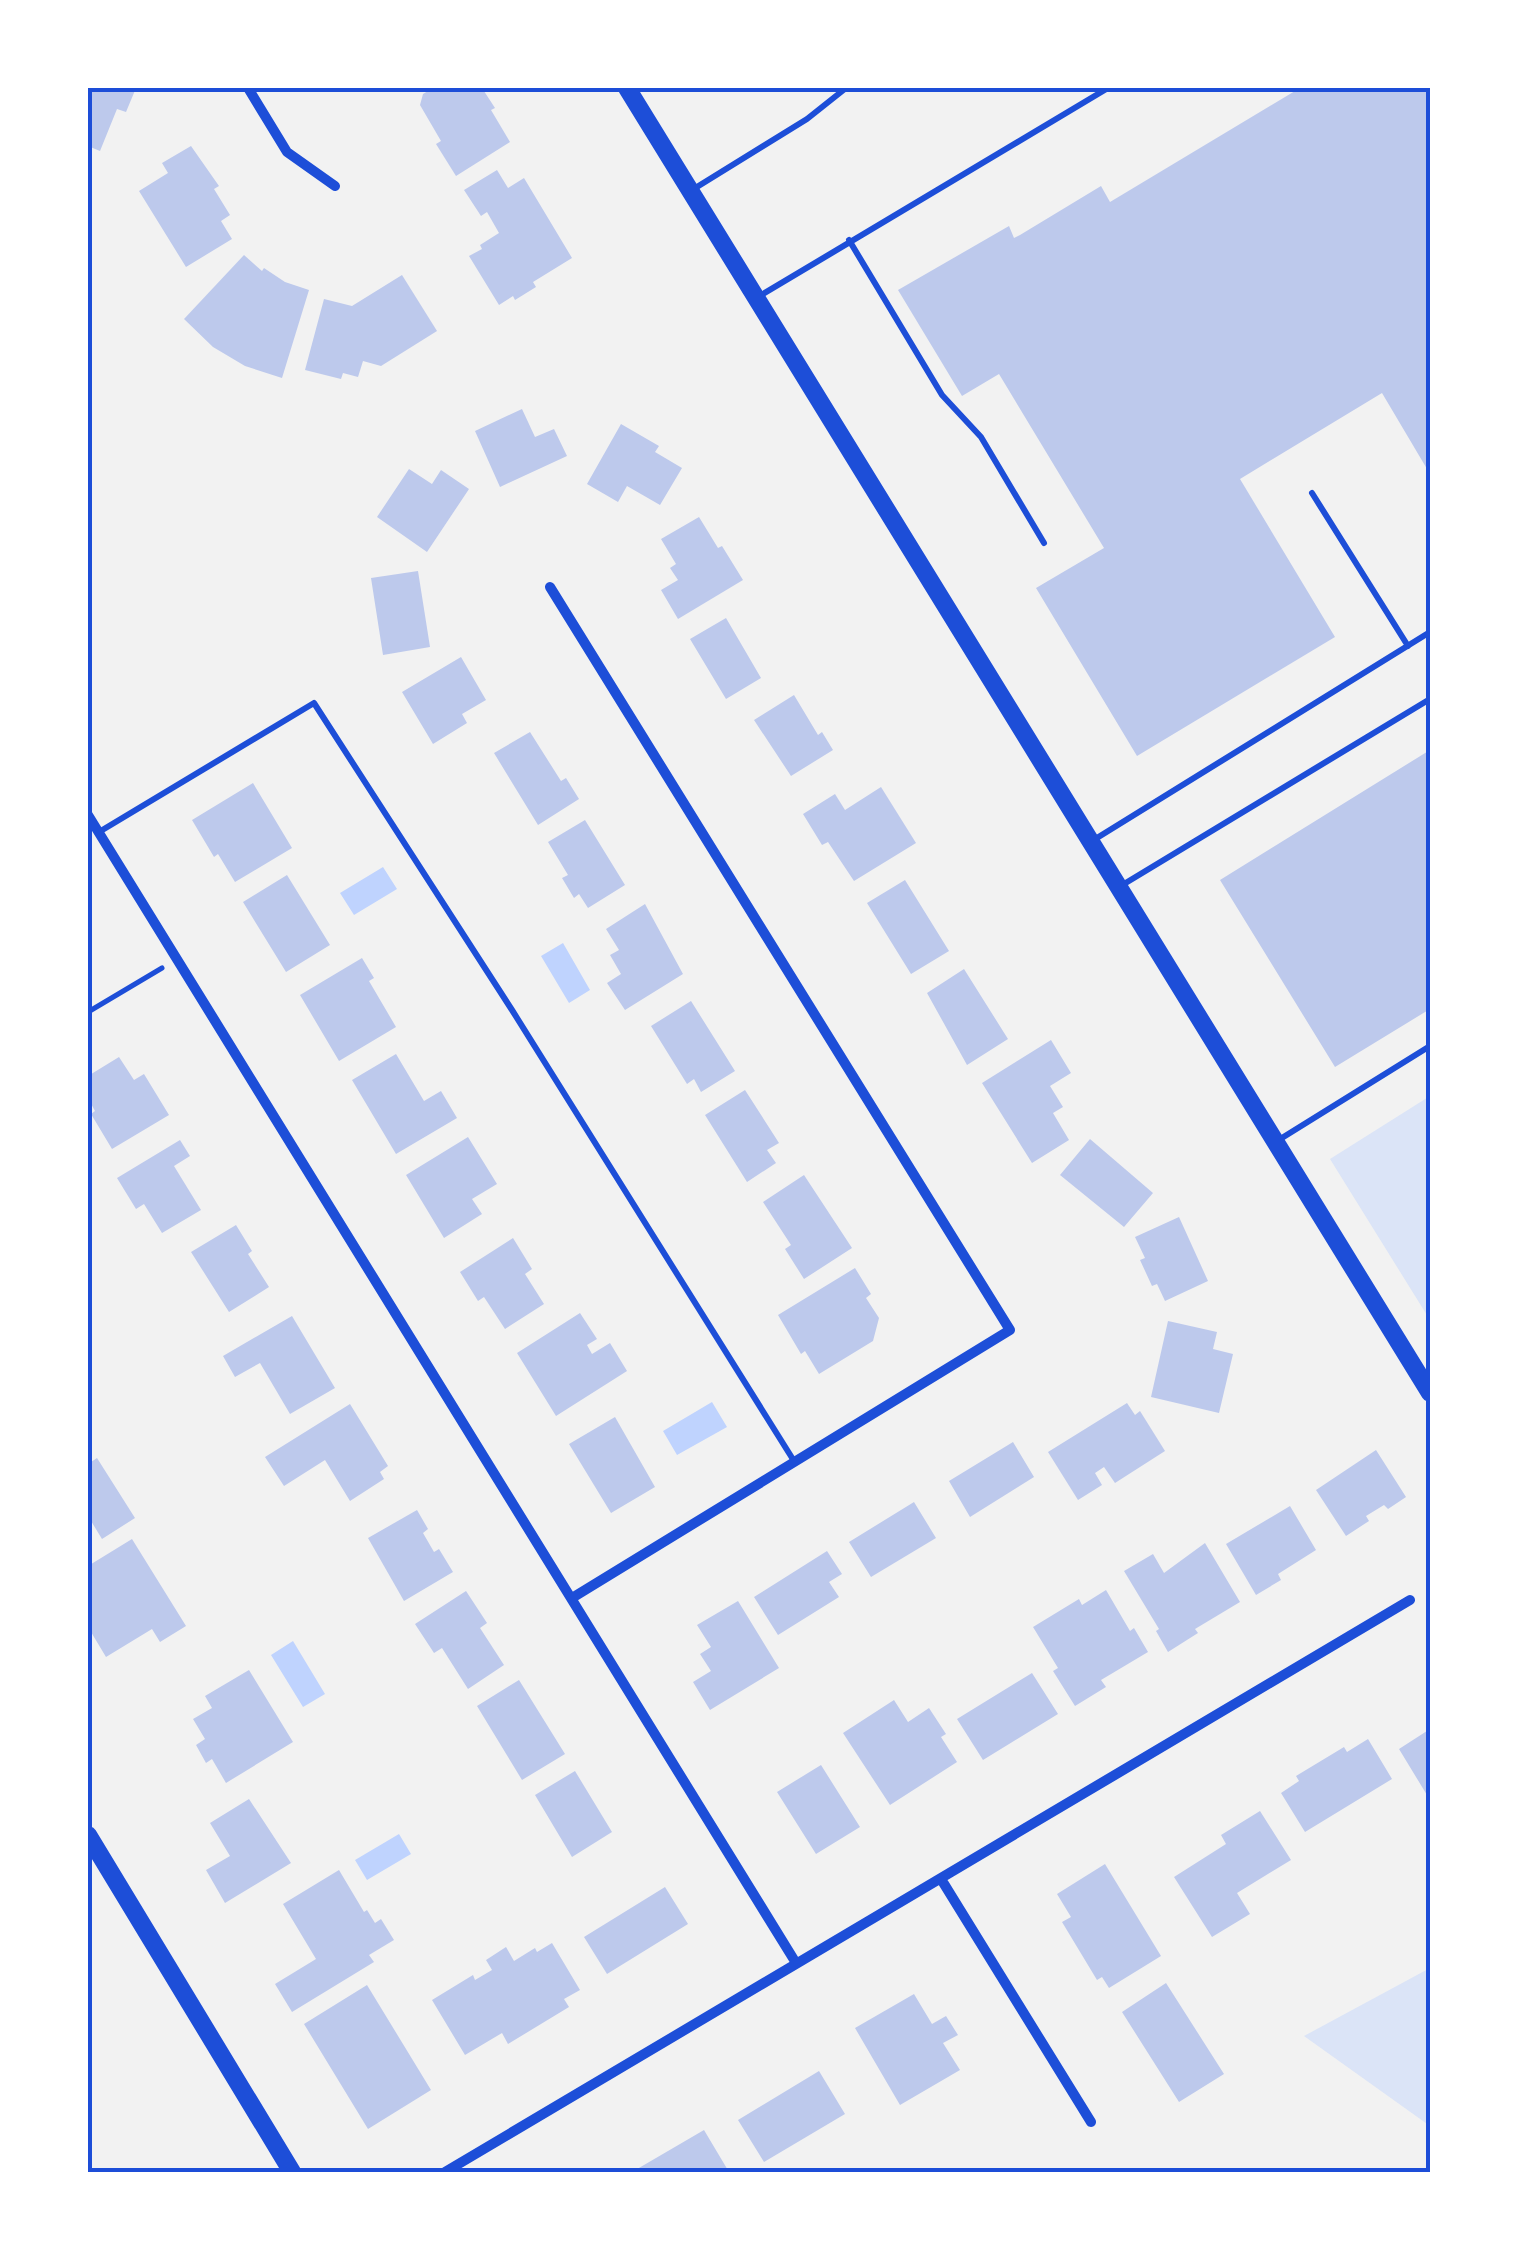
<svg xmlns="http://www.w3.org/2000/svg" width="1518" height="2260" font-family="'Libre Baskerville',serif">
  <rect width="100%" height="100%" fill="#f2f2f2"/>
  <!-- green -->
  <path fill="#dbe4f7" d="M1430 1096V1320L1330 1159Z
    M1430 1968V2126L1304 2036Z"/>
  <!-- water -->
  <path fill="#bfd3fe" d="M383 867 397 889 354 915 340 893Z
    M563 943 590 990 569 1003 541 956Z
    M712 1402 727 1427 677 1455 663 1431Z
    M293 1641 325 1694 303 1707 271 1655Z
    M399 1834 411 1854 367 1880 355 1860Z"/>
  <!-- building -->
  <path fill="#bdc9ec" d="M88 88H136L126 112 117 109 100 151 88 146Z
    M433 88H482L495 108 491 110 510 142 456 176 436 144 441 141 420 105 423 94Z
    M1300 88H1430V474L1382 393 1240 479 1335 637 1137 756 1036 588 1104 548 999 374 962 396 898 290 1009 226 1014 238 1020 235 1101 186 1110 202Z
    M191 146 219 186 214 189 230 215 221 221 232 239 186 267 139 191 168 173 162 163Z
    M497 170 508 188 524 178 572 258 533 282 536 287 515 300 513 296 499 305 469 256 482 249 480 245 499 233 487 212 481 216 464 190Z
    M244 255 262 271 264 268 285 282 309 290 282 378 245 366 213 347 184 319Z
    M402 275 437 331 381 366 363 361 358 377 343 373 341 379 305 370 324 299 352 306Z
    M522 409 535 437 554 429 567 456 500 487 475 431Z
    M621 424 659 446 655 452 682 468 660 505 627 486 618 502 587 484Z
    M409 469 432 484 441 470 469 489 427 552 377 517Z
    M699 517 718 548 722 546 743 580 678 619 661 590 678 580 670 568 676 564 661 539Z
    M418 571 430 647 383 655 371 578Z
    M726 618 761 678 726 699 690 639Z
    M461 657 486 700 462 714 467 723 433 744 402 692Z
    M794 695 818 735 822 732 833 750 791 776 754 720Z
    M530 732 561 781 566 778 579 799 538 825 494 753Z
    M1430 750V1009L1335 1067 1220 880Z
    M253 783 292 848 235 882 218 854 214 857 192 820Z
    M881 787 916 843 854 881 828 842 822 845 803 814 835 794 845 810Z
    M585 820 625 885 588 908 579 894 574 898 562 878 568 875 548 842Z
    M287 875 330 945 286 972 243 902Z
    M905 880 949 951 911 974 867 903Z
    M645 904 683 974 625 1010 607 983 621 974 610 955 619 950 606 929Z
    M362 958 374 978 369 981 396 1027 339 1061 300 995Z
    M964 969 1008 1039 967 1065 927 993Z
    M691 1001 735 1071 701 1092 694 1079 687 1084 651 1026Z
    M1051 1040 1071 1073 1050 1086 1063 1107 1053 1113 1069 1140 1032 1163 982 1083Z
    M396 1054 424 1101 441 1091 457 1118 396 1154 352 1080Z
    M119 1057 134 1080 144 1074 169 1115 112 1149 91 1114 95 1111 88 1098V1076Z
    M745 1090 779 1143 767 1150 776 1163 747 1182 705 1115Z
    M468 1137 497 1184 472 1199 482 1214 444 1238 406 1175Z
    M1090 1139 1153 1193 1124 1227 1060 1175Z
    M180 1140 190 1156 174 1166 201 1210 162 1233 144 1204 136 1209 117 1178Z
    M804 1175 852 1248 804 1279 785 1249 791 1245 763 1202Z
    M1179 1217 1208 1281 1165 1301 1157 1284 1152 1286 1140 1260 1145 1258 1135 1237Z
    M236 1225 252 1251 248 1254 269 1287 229 1312 191 1252Z
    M513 1238 532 1269 525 1274 544 1304 505 1329 484 1297 478 1301 460 1272Z
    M855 1268 871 1294 866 1298 879 1318 873 1341 819 1374 805 1351 801 1354 778 1315Z
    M580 1313 597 1339 587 1345 592 1354 610 1343 627 1371 556 1416 517 1353Z
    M292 1316 335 1388 290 1414 260 1363 235 1377 223 1356Z
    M1168 1321 1217 1332 1213 1349 1233 1354 1219 1413 1151 1397Z
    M1127 1403 1135 1415 1140 1411 1165 1451 1115 1483 1104 1467 1095 1473 1102 1485 1078 1500 1048 1452Z
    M350 1404 388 1466 380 1472 384 1479 350 1501 325 1460 284 1486 265 1457Z
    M615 1417 655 1487 611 1513 569 1444Z
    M1013 1442 1034 1477 970 1517 949 1481Z
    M1376 1450 1406 1497 1388 1509 1384 1505 1366 1516 1369 1521 1346 1536 1316 1490Z
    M97 1458 135 1518 102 1539 88 1516V1464Z
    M914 1502 936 1538 871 1577 849 1542Z
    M1290 1506 1316 1550 1278 1574 1281 1580 1256 1595 1226 1544Z
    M417 1510 428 1529 423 1533 434 1552 439 1549 453 1572 404 1601 368 1538Z
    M132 1539 186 1626 160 1642 152 1629 106 1657 88 1627V1566Z
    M1205 1543 1240 1602 1195 1629 1198 1633 1168 1652 1156 1631 1159 1629 1124 1571 1153 1554 1164 1573Z
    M827 1551 842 1574 829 1582 839 1597 778 1635 754 1597Z
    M1106 1590 1130 1631 1134 1628 1148 1652 1101 1680 1106 1687 1075 1706 1053 1671 1058 1668 1033 1627 1079 1599 1082 1605Z
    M466 1591 487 1623 480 1628 504 1665 468 1689 442 1648 434 1653 415 1624Z
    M738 1601 779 1668 710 1710 693 1682 711 1671 700 1654 711 1647 697 1625Z
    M249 1670 293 1742 226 1783 212 1759 206 1763 196 1745 205 1739 193 1719 212 1708 205 1696Z
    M1032 1673 1058 1714 983 1760 957 1719Z
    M519 1680 565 1754 522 1780 477 1706Z
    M894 1700 908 1722 929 1708 946 1734 941 1737 957 1762 890 1805 843 1733Z
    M1430 1729V1800L1399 1749Z
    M1368 1739 1392 1779 1305 1832 1281 1793 1299 1781 1296 1776 1344 1747 1347 1752Z
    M821 1765 860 1827 816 1854 777 1792Z
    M575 1771 612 1832 572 1857 535 1795Z
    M249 1799 291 1863 225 1903 206 1870 230 1856 210 1823Z
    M1260 1811 1291 1860 1237 1893 1250 1914 1212 1937 1174 1877 1226 1844 1221 1835Z
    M1105 1864 1161 1956 1109 1988 1102 1977 1097 1980 1062 1922 1071 1917 1057 1894Z
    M339 1870 364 1912 367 1910 375 1923 381 1919 394 1940 369 1955 374 1962 292 2012 275 1984 316 1959 283 1904Z
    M665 1887 688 1924 607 1974 584 1937Z
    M552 1943 580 1990 564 1999 569 2007 508 2044 502 2033 465 2055 432 2000 473 1975 475 1980 492 1970 486 1960 506 1947 514 1961 535 1948 537 1952Z
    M1166 1983 1224 2074 1179 2102 1122 2012Z
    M367 1985 431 2090 368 2129 304 2024Z
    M914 1994 932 2024 946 2016 958 2035 943 2043 960 2070 900 2105 855 2028Z
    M819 2071 845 2114 764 2162 738 2120Z
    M704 2130 729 2172H632Z"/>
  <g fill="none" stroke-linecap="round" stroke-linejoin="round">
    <!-- path -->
    <path stroke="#1d4ed8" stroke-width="5" d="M88 1012 162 968"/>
    <!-- service -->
    <path stroke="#1d4ed8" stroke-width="6" d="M692 190 807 119 846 88
      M849 240 942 395 981 437 1044 543
      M758 297 1108 88
      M1312 493 1408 646
      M99 832 314 703 512 1010 794 1461
      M1092 841 1430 632
      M1119 887 1430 699
      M1277 1141 1430 1046"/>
    <!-- minor -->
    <path stroke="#1d4ed8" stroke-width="10" d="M248 88 287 152 335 186
      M550 587 1010 1330 572 1598
      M88 815 796 1963
      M941 1879 1091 2122
      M445 2172 1410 1600"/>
    <!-- tertiary -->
    <path stroke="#1d4ed8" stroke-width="18" d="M627 88 1430 1393
      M88 1835 292 2172"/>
  </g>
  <!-- border -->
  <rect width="1518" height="2260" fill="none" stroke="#ffffff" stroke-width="180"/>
  <rect x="90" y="90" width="1338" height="2080" fill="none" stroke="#1d4ed8" stroke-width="4"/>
</svg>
